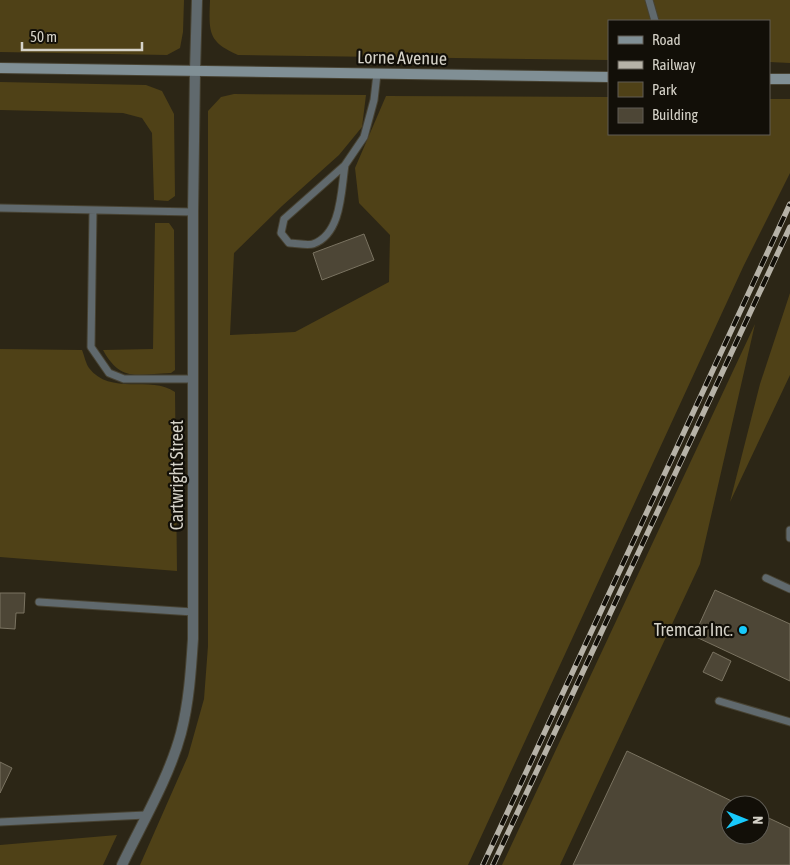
<svg xmlns="http://www.w3.org/2000/svg" width="790" height="865" font-family="'Asap Condensed',sans-serif">
  <rect width="100%" height="100%" fill="#2c2616"/>
  <!-- green -->
  <path fill="#4f4117" d="M0 0H184L183 32 180 48 167 55 0 52Z
    M210 0H790V63L769 62V21H609V60L238 55C207 42 209 31 210 0Z
    M0 82 146 85 162 91 174 114 175 196 168 201 154 200 152 133 142 118 123 113 0 110Z
    M234 94 366 95 362 127 339 155 282 206 234 253 230 335 295 332 389 282 390 235 359 203 355 168 386 96 609 97V134H769V99H790V173L744 265 468 865H140L188 756 204 699 208 646V111L221 97Z
    M155 223H169L174 230 175 370 171 373C138 374 121 383 103 350L153 349Z
    M790 293V375L730 502 760 384Z
    M755 324 700 564 560 865H502Z
    M0 349 82 350C84 355 86 364 89 368 110 396 151 375 175 392L177 571 0 557Z
    M117 835 103 865H0V845Z"/>
  <!-- building -->
  <path fill="#4d4636" stroke="#7a7361" d="M364 234 374 260 322 280 313 253Z
    M715 590 790 624V681L694 636Z
    M0 593H25L24 613H16L15 629 0 628Z
    M713 652 731 661 722 681 703 672Z
    M627 751 740 805H730V835H760V814L790 828V865H573Z
    M0 762 12 768 0 793Z"/>
  <g fill="none" stroke-linecap="round" stroke-linejoin="round">
    <defs>
      <path id="service" d="M649 0 655 21
        M345 165C341 190 342 234 313 244 307 246 296 243 289 243L281 233 284 219 345 165 364 137 374 100 377 74
        M0 208 193 212
        M93 210 91 347 109 373 124 379H193
        M790 530V538
        M766 578 790 589
        M39 602 193 612
        M719 701 790 722
        M0 822 146 815"/>
      <path id="minor" d="M195 71 197 0"/>
      <path id="tertiary" d="M122 865C142 823 169 778 181 733 189 702 191 670 193 639V213L195 71"/>
      <path id="secondary" d="M0 68 609 77
        M769 79H790"/>
    </defs>
    <!-- service casing -->
    <use href="#service" stroke="#474232" stroke-width="9"/>
    <!-- minor casing -->
    <use href="#minor" stroke="#474232" stroke-width="12"/>
    <!-- tertiary casing -->
    <use href="#tertiary" stroke="#474232" stroke-width="12"/>
    <!-- secondary casing -->
    <use href="#secondary" stroke="#474232" stroke-width="12"/>
    <!-- service -->
    <use href="#service" stroke="#60696d" stroke-width="7"/>
    <!-- minor -->
    <use href="#minor" stroke="#60696d" stroke-width="10"/>
    <!-- tertiary -->
    <use href="#tertiary" stroke="#60696d" stroke-width="10"/>
    <!-- secondary -->
    <use href="#secondary" stroke="#808f95" stroke-width="10"/>
    <defs>
      <path id="rail" d="M483 865 790 204
        M493 865 790 227"/>
    </defs>
    <!-- rail casing -->
    <use href="#rail" stroke="#b6b2a7" stroke-width="5.5"/>
    <!-- rail -->
    <use href="#rail" stroke="#120f08" stroke-width="4" stroke-dasharray="11" stroke-linecap="butt"/>
  </g>
  <!-- markers -->
  <circle fill="#18cafc" stroke="#120f08" stroke-width="2" cx="743" cy="630" r="5"/>
  <g text-anchor="middle" stroke-width="4.5" stroke-linejoin="round" paint-order="stroke">
    <!-- street labels -->
    <g font-size="18" fill="#d5d2c8" stroke="#120f08">
      <text transform="translate(402 58) rotate(1)" y="6">Lorne Avenue</text>
      <text transform="translate(177 475) rotate(-90)" y="6">Cartwright Street</text>
    </g>
    <!-- poi labels -->
    <g font-size="18" fill="#d5d2c8" stroke="#120f08" text-anchor="end">
      <text x="733" y="636">Tremcar Inc.</text>
    </g>
  </g>
  <!-- legend -->
  <rect x="608" y="20" width="162" height="115" fill="#120f08" stroke="#605d55"/>
  <rect x="618" y="36" width="25" height="8" fill="#808f95" stroke="#605d55"/>
  <text x="652" y="45" font-size="15" fill="#d5d2c8">Road</text>
  <rect x="618" y="61" width="25" height="8" fill="#b6b2a7" stroke="#605d55"/>
  <text x="652" y="70" font-size="15" fill="#d5d2c8">Railway</text>
  <rect x="618" y="82" width="25" height="15" fill="#4f4117" stroke="#605d55"/>
  <text x="652" y="95" font-size="15" fill="#d5d2c8">Park</text>
  <rect x="618" y="108" width="25" height="15" fill="#4d4636" stroke="#605d55"/>
  <text x="652" y="120" font-size="15" fill="#d5d2c8">Building</text>
  <!-- north arrow -->
  <g transform="translate(745 820) rotate(91)"><circle r="24" fill="#120f08" stroke="#605d55"/>
  <path d="M0-4L9 19L0 12L-9 19Z" fill="#18cafc"/>
  <text y="-8" font-size="14" font-weight="bold" text-anchor="middle" fill="#d5d2c8">N</text>
  </g>
  <!-- scale -->
  <path d="M22 42v8h120v-8" fill="none" stroke="#d5d2c8" stroke-width="2.5"/>
  <text x="30" y="42" font-size="15" fill="#d5d2c8" stroke="#120f08" stroke-width="4" paint-order="stroke">50 m</text>
</svg>
